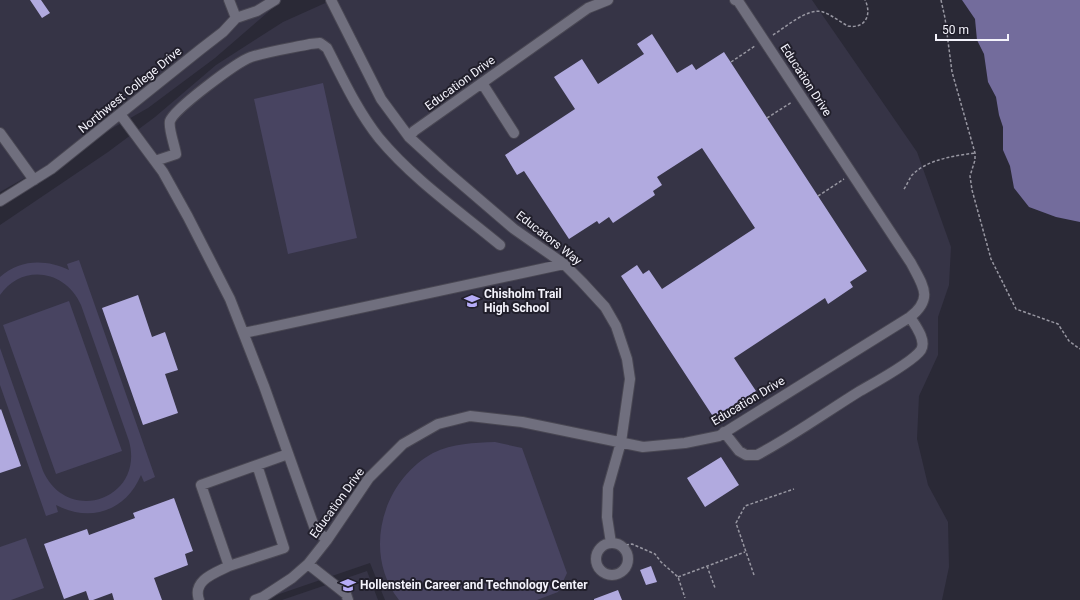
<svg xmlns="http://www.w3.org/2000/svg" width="1080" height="600" font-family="Roboto,sans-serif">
  <rect width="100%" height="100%" fill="#2a2936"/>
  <!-- built -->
  <path fill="#363446" d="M0 0H282L215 58 148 108 0 192Z
    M332 0H812L917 152 951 247 949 285 938 317V355L919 396 917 439 928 485 948 522 949 567 942 600H385L370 563 262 600H0V225L108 152 155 117 216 65 283 22Z
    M367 571 378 600H282Z"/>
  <!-- green -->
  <path fill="#484461" d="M323 83 357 238 288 254 254 99Z
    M79 260 155 477 144 482 141 475C126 511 90 523 56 505L58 512 46 516 0 385V348L43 471C68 526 145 499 129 441L81 305C66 270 22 263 0 295V277C20 259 46 259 69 270L67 264Z
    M69 301 122 451 56 474 3 325Z
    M495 442 522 448 567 573 558 592 537 600H399C362 553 382 481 433 453 453 443 474 443 495 442Z
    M26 538 44 588 11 600H0V547Z"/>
  <!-- water -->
  <path fill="#736c9c" d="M962 0H1080V222L1056 217 1029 207 1014 188 1010 166 1003 150V127L999 115 996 97 988 82 984 54 977 40 975 19Z"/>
  <!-- building -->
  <path fill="#b1aadf" d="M30 0H41L50 13 42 18Z
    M652 34 677 73 692 64 696 70 724 52 867 271 850 282 853 287 828 304 825 298 734 358 756 391 714 418 621 276 637 265 643 274 649 270 662 289 755 228 702 148 657 177 662 185 653 191 655 195 613 223 609 217 599 224 597 221 569 239 524 171 517 175 505 155 575 109 554 77 582 59 598 84 644 54 637 44Z
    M138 295 152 337 165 332 178 370 165 374 178 413 143 425 102 308Z
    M1 409 21 466 0 473V410Z
    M721 457 739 485 705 507 687 478Z
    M174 498 193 551 185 554 188 565 154 578 162 600H114L112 593 93 600H89L86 591 64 599 44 544 87 529 89 535 135 518 133 513Z
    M651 566 657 582 646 585 640 570Z
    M618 590 622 600H594V599Z"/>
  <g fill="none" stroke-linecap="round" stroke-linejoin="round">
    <defs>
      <path id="minor" d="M229 0 236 18
        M331 0 381 99 409 137 444 169 514 229 564 264 582 282 605 307 616 326 627 359 630 379 621 442 608 488 607 517 611 543
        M482 83 514 133
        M120 114 163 172 188 217 230 299 264 386 315 529 327 540
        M0 133 34 180
        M409 137 414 131 588 8 608 0
        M155 161 176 154C175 146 168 128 170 121 174 109 237 62 251 57 270 51 291 48 310 44L320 43 327 48C343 79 357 110 379 138 413 179 459 211 500 245
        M0 201 51 169 201 49 223 32 236 18 257 11 275 0
        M244 333 564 264
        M724 432 739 451 746 455H757C793 436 826 412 860 391 874 383 913 362 921 350 927 340 915 325 910 317
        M596 559a16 16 0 1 1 32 0a16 16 0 1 1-32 0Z
        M308 564 346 594 348 600
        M229 566 284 548 257 465
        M199 600C192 580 215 573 229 566L201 485 288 454
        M255 600 263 597 292 578 308 564 327 540 369 478 403 444 438 424 470 416 522 422 643 447 685 443 719 436 910 317C934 298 923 286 911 263L738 1 735 0"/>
    </defs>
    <!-- minor casing -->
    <use href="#minor" stroke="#494753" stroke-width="12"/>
    <!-- path -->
    <path stroke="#9897a2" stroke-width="1.5" stroke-dasharray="3 2" stroke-linecap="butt" d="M941 0 945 18 952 72 975 153V160L970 176 972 190 991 259 1016 309 1058 324 1069 341 1080 349
      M773 35C786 27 808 7 823 12 832 15 840 22 848 26 866 29 872 14 865 0
      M731 62 755 46
      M767 118 792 102
      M904 189C907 185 909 179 912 175 928 159 954 156 975 153
      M818 196 844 179
      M621 546 632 544 655 554 661 562 678 577 685 598
      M707 566 715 588
      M754 575 736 523 745 506 794 489
      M678 577 745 552"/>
    <!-- minor -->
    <use href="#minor" stroke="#706f7e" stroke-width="10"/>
  </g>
  <!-- icons -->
  <defs>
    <symbol id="school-bare" viewBox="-9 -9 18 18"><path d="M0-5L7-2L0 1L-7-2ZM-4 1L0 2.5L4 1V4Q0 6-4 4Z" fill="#b6acf8" stroke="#211f2b" stroke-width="2.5" paint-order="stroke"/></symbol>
  </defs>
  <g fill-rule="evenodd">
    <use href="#school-bare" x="461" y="290" width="22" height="22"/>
    <use href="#school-bare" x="337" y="574" width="22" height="22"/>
  </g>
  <g text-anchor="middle" stroke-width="4" stroke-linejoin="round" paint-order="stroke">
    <!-- street labels -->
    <g font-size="12" fill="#f4f3fc" stroke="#211f2b">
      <text transform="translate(806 80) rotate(57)" y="4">Education Drive</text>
      <text transform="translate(460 83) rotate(-36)" y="4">Education Drive</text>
      <text transform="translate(130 90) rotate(-39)" y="4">Northwest College Drive</text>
      <text transform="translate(549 238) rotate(38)" y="4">Educators Way</text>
      <text transform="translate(748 401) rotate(-31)" y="4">Education Drive</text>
      <text transform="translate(337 503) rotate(-54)" y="4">Education Drive</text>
    </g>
    <!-- poi labels -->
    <g font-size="12" font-weight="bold" fill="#f4f3fc" stroke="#211f2b" text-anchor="start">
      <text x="484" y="298">Chisholm Trail<tspan x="484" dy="14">High School</tspan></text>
      <text x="360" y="589">Hollenstein Career and Technology Center</text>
    </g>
  </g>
  <!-- scale -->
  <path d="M936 34v6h72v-6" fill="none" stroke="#f4f3fc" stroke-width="2"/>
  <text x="942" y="34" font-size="12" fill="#f4f3fc" stroke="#211f2b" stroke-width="3" paint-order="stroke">50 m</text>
</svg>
